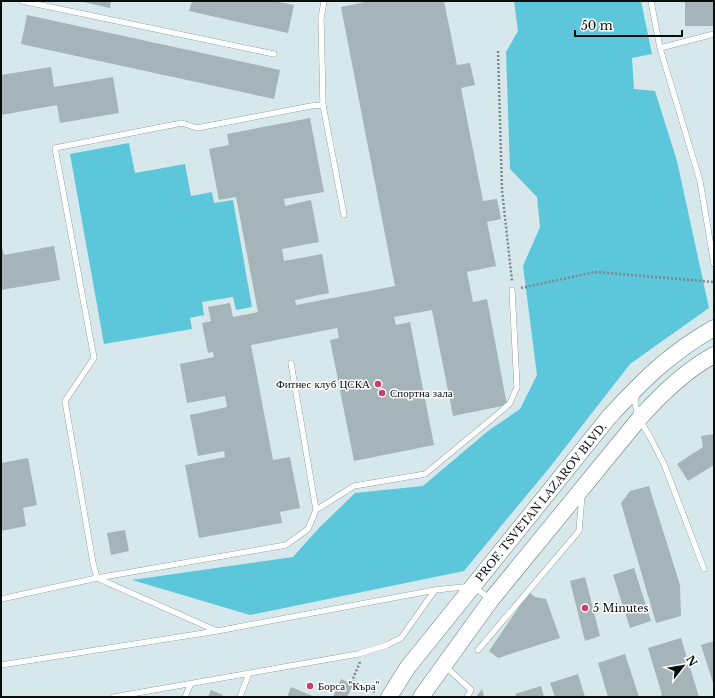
<svg xmlns="http://www.w3.org/2000/svg" width="715" height="698" font-family="'Libre Baskerville',serif">
  <rect width="100%" height="100%" fill="#d7e8ec"/>
  <!-- green -->
  <path fill="#5cc6db" d="M514 1H641L652 54 632 58 634 89 655 91 677 161 709 308 630 364 550 467 464 571 250 615 132 580 293 557 320 527 355 493 423 486 488 431 520 409 537 375 523 266 540 227 537 197 510 169 506 52 518 31Z
    M129 143 135 173 185 164 191 196 212 192 214 203 233 200 252 307 236 310 233 297 202 302 204 315 190 318 192 329 104 344 70 154Z"/>
  <!-- building -->
  <path fill="#a4b4b8" d="M79 1H111L110 8Z
    M192 1H274L294 5 288 33 189 11Z
    M370 1H444L457 65 470 63 475 85 461 88 483 201 497 199 501 219 487 222 496 266 467 272 473 302 487 299 507 405 453 416 432 310 394 317 396 325 410 322 434 445 354 461 330 340 339 338 337 328 251 345 273 460 290 457 300 508 280 512 282 523 199 538 185 465 225 457 224 451 198 456 190 415 227 407 225 396 187 403 180 364 214 357 213 352 208 353 202 323 211 321 208 307 230 303 233 317 258 312 236 197 219 200 209 149 229 145 227 134 310 118 324 192 284 199 285 206 311 200 319 242 282 249 284 261 322 254 329 293 295 300 296 305 395 286 341 7Z
    M685 1H714V26H685Z
    M27 15 280 70 274 99 21 44Z
    M51 67 54 87 113 77 119 113 60 123 57 105 1 115V75Z
    M1 243 4 255 54 246 60 280 1 290Z
    M714 434V465L688 481 677 464 703 447 701 436Z
    M28 458 37 505 23 508 26 526 1 531V482L2 481 1 463Z
    M649 486 680 585 681 616 656 623 621 503 630 491Z
    M125 530 129 551 111 555 107 533Z
    M634 568 651 621 630 628 613 575Z
    M585 577 600 636 585 641 570 581Z
    M529 592 535 597 546 599 560 638 498 658 489 651Z
    M681 638 699 697H657L662 695 648 648Z
    M714 641V686L701 645Z
    M625 654 639 697H608L598 663Z
    M578 674 585 697H555L550 683Z
    M341 679 353 685 347 697H333Z
    M541 686 544 697H517L515 694Z
    M291 687 315 697H287Z
    M482 689 484 697H476Z
    M211 690 223 695 222 697H208Z"/>
  <g fill="none" stroke-linecap="round" stroke-linejoin="round">
    <defs>
      <path id="service" d="M22 1 274 54
        M324 1 321 19 323 105 344 215
        M651 1 660 48 700 181 714 264
        M660 48 714 34
        M636 394 635 403 639 419 650 437 664 464 704 569
        M316 510 354 486 425 474 499 413 510 403 517 387 512 290
        M1 599 97 578 286 545 308 529 316 510 291 363
        M217 631 97 578 93 563 65 401 94 358 55 148 182 123 197 128 311 106 323 105
        M478 650 579 531 582 495
        M1 665 217 631 435 590 473 586 490 599
        M445 666 471 690 467 697
        M114 697 358 654 387 645 401 638 435 590
        M185 697 191 683
        M240 697 249 673"/>
      <path id="secondary" d="M389 697 408 667 609 417C643 380 670 353 714 328
        M421 697 491 600 639 419C661 394 685 371 714 355"/>
    </defs>
    <!-- service casing -->
    <use href="#service" stroke="#67767a" stroke-width="6"/>
    <!-- secondary casing -->
    <use href="#secondary" stroke="#67767a" stroke-width="17"/>
    <!-- path -->
    <path stroke="#7d888b" stroke-width="2.5" stroke-dasharray="2 2" stroke-linecap="butt" d="M498 51 502 190 512 281
      M521 288 595 272 714 282
      M360 662 352 681 375 692"/>
    <!-- service -->
    <use href="#service" stroke="#fff" stroke-width="5.5"/>
    <!-- secondary -->
    <use href="#secondary" stroke="#fff" stroke-width="16"/>
  </g>
  <!-- markers -->
  <g fill="#ca3e70" stroke="#fff" stroke-width="1.5">
    <circle cx="378" cy="384" r="4"/>
    <circle cx="382" cy="393" r="4"/>
    <circle cx="585" cy="608" r="4"/>
    <circle cx="310" cy="686" r="4"/>
  </g>
  <g text-anchor="middle" stroke-width="3" stroke-linejoin="round" paint-order="stroke">
    <!-- poi labels -->
    <g font-size="11" fill="#080d0e" stroke="#fff" text-anchor="start">
      <text x="370" y="388" text-anchor="end">Фитнес клуб ЦСКА</text>
      <text x="390" y="397">Спортна зала</text>
      <text x="593" y="612">5 Minutes</text>
      <text x="318" y="690">Борса "Къра"</text>
    </g>
    <!-- street labels -->
    <g font-size="11" fill="#080d0e" stroke="#fff">
      <text transform="translate(541 502) rotate(-51)" y="4">PROF. TSVETAN LAZAROV BLVD.</text>
    </g>
  </g>
  <!-- border -->
  <rect width="715" height="698" fill="none" stroke="#080d0e" stroke-width="4"/>
  <!-- north arrow -->
  <g transform="translate(683 666) rotate(59)" stroke="#ffffff" stroke-width="3" paint-order="stroke">
  <path d="M0-3L7 15L0 10L-7 15Z" fill="#080d0e"/>
  <text y="-6" font-size="11" font-weight="bold" text-anchor="middle" fill="#080d0e">N</text>
  </g>
  <!-- scale -->
  <path d="M575 30v6h107v-6" fill="none" stroke="#080d0e" stroke-width="2"/>
  <text x="581" y="30" font-size="12" fill="#080d0e" stroke="#ffffff" stroke-width="3" paint-order="stroke">50 m</text>
</svg>
